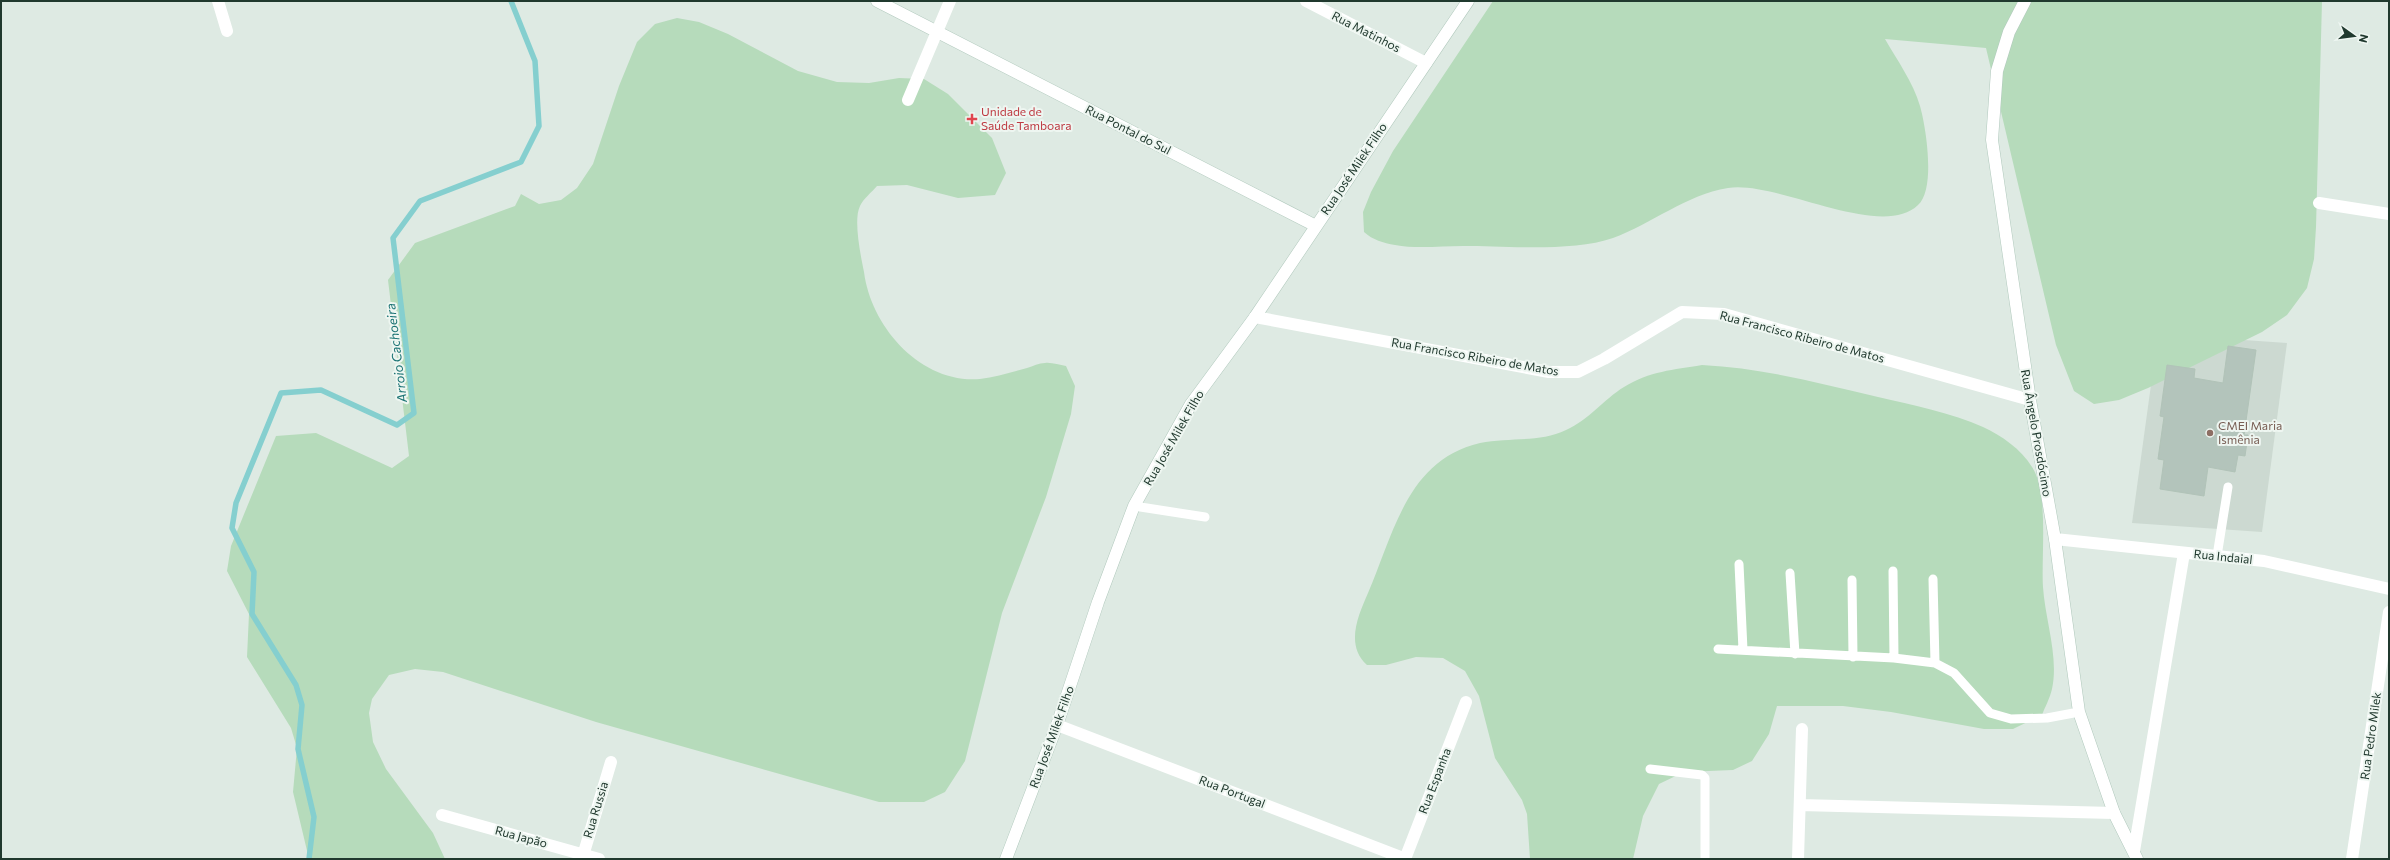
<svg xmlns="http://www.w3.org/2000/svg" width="2390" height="860" font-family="Commissioner,sans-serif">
  <rect width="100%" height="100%" fill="#deeae3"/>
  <!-- built -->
  <path fill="#ccd9d1" d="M2158 334 2287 343 2262 532 2132 523Z"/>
  <!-- green -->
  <path fill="#b6dbbb" d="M1493 1H2322L2316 227 2314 259 2307 288 2287 315 2262 332 2148 388 2119 400 2094 404 2074 391 2056 345 1986 48 1885 39C1897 60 1913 82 1920 106 1926 127 1936 189 1918 205 1881 241 1777 180 1728 188 1685 195 1652 224 1613 238 1573 252 1507 246 1463 246 1441 246 1416 249 1395 245 1383 243 1373 240 1364 232L1363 212 1371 192 1393 151Z
    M677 18 699 22 728 34 798 71 837 82 869 83 899 78 924 79 948 94 992 138 1006 173 995 195 958 198 907 185 877 186C872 192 863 199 860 206 853 220 861 257 864 272 871 327 921 384 980 379 996 377 1012 372 1027 368 1033 366 1039 363 1045 363 1051 362 1059 365 1066 366L1075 386 1071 414 1046 497 1002 613 965 761 945 792 924 802H879L596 722 443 672 415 669 389 675 372 699 369 713 373 742 386 769 433 833 445 859H309L293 792 297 748 291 728 247 657 249 614 227 571 231 546 276 436 316 433 392 468 409 456 388 280 415 243 515 206 521 194 539 204 561 200 577 188 593 164 619 86 637 42 655 24Z
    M1702 365C1763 368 1819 383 1878 397 1912 405 1952 413 1983 427 2002 436 2021 449 2032 467 2049 492 2041 555 2043 587 2045 619 2059 657 2052 689 2050 698 2045 707 2042 715L2013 729H1984L1891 712 1843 706H1777L1769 734 1752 761 1733 770 1684 772 1659 784 1643 816 1633 859H1530L1527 814 1522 800 1495 758 1479 696 1465 671 1443 658 1416 657 1386 665H1367C1345 645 1358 616 1368 593 1394 533 1407 460 1480 443 1509 437 1539 443 1566 430 1589 420 1604 399 1624 387 1650 371 1673 370 1702 365Z"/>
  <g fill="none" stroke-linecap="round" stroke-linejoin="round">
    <!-- stream -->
    <path stroke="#85cfcf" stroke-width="5.5" d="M309 859 314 817 298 749 302 705 296 685 252 614 254 572 232 528 236 503 281 393 321 390 397 425 414 413 393 238 420 201 521 162 539 126 535 61 511 1"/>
  </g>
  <!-- building -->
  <path fill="#b3c4bb" stroke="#b1c3b8" d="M2228 346 2256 350 2244 435H2248L2245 456 2238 455 2235 472 2208 467 2204 496 2160 489 2164 460 2158 459 2164 417 2160 416 2167 365 2195 369 2194 378 2223 383Z"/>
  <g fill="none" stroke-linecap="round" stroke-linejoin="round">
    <defs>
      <path id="secondary" d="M877 1 1316 226
        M2025 1 2009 32 1997 71 1992 140 2030 400 2055 539 2079 712 2114 813 2137 859
        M1006 859 1057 725 1098 602 1134 506 1191 404 1255 317 1468 1"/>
    </defs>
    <!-- secondary casing -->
    <use href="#secondary" stroke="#b1c9bd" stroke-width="13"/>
    <!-- lane -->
    <path stroke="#fff" stroke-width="9" d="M1134 506 1205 517
      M2217 556 2228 487
      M1739 564 1743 650
      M1893 571 1894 658
      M1790 573 1795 654
      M1933 579 1935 663
      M1852 580 1853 657
      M1718 649 1894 658 1935 663 1954 673 1990 713 2011 719 2047 718 2079 712
      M1650 769 1702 775 1705 778V859"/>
    <!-- street -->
    <path stroke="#fff" stroke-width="12" d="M218 1 227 31
      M1306 1 1426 63
      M908 100 950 1
      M2319 203 2389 214
      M1255 317 1549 372H1578L1604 359 1682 312 1724 314 2030 400
      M2055 539 2264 561 2389 589
      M1057 725 1406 859
      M1800 805 2114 813
      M442 815 599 859
      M2134 851 2184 553
      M582 859 611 762
      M1405 859 1466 702
      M1798 859 1802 729
      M2352 859 2389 612"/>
    <!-- secondary -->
    <use href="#secondary" stroke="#fff" stroke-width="12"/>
  </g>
  <!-- markers -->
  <path fill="#e0444e" stroke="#eef6f1" stroke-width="1.5" d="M970 113h4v4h4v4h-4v4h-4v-4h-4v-4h4z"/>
  <circle fill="#8d6e63" stroke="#eef6f1" stroke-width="1.5" cx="2210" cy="433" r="4"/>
  <g text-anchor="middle" stroke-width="4" stroke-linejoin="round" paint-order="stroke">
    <!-- street labels -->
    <g font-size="12" fill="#20392e" stroke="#eef6f1">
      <text transform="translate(1366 32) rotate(27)" y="4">Rua Matinhos</text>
      <text transform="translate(1128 130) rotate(27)" y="4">Rua Pontal do Sul</text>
      <text transform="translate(1354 169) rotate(-56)" y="4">Rua José Milek Filho</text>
      <text transform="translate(1802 337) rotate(15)" y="4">Rua Francisco Ribeiro de Matos</text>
      <text transform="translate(1475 357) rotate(10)" y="4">Rua Francisco Ribeiro de Matos</text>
      <text transform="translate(2036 433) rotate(80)" y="4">Rua Ângelo Prosdócimo</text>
      <text transform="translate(1174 438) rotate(-60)" y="4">Rua José Milek Filho</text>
      <text transform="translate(2223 557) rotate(6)" y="4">Rua Indaial</text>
      <text transform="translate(2371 736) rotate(-82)" y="4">Rua Pedro Milek</text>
      <text transform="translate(1052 737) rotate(-70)" y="4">Rua José Milek Filho</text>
      <text transform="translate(1435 781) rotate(-69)" y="4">Rua Espanha</text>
      <text transform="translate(1232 792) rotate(21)" y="4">Rua Portugal</text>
      <text transform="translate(596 810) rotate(-73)" y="4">Rua Russia</text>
      <text transform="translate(521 837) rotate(15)" y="4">Rua Japão</text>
    </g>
    <!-- health labels -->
    <g font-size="12" fill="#be3a42" stroke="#eef6f1" text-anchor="start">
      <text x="981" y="116">Unidade de<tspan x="981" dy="14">Saúde Tamboara</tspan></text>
    </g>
    <!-- education labels -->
    <g font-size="12" fill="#785e54" stroke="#eef6f1" text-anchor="start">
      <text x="2218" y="430">CMEI Maria<tspan x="2218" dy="14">Ismênia</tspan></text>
    </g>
    <!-- water labels -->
    <g font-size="13" font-style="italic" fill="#1b7374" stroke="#eef6f1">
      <text transform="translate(396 353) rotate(-97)" y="5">Arroio Cachoeira</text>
    </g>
  </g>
  <!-- border -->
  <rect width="2390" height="860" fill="none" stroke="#20392e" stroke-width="4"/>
  <!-- north arrow -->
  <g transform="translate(2354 36) rotate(104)" stroke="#eef6f1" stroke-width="3" paint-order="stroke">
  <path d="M0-3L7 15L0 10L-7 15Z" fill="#20392e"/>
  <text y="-6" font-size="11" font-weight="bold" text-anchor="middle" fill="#20392e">N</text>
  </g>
</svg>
